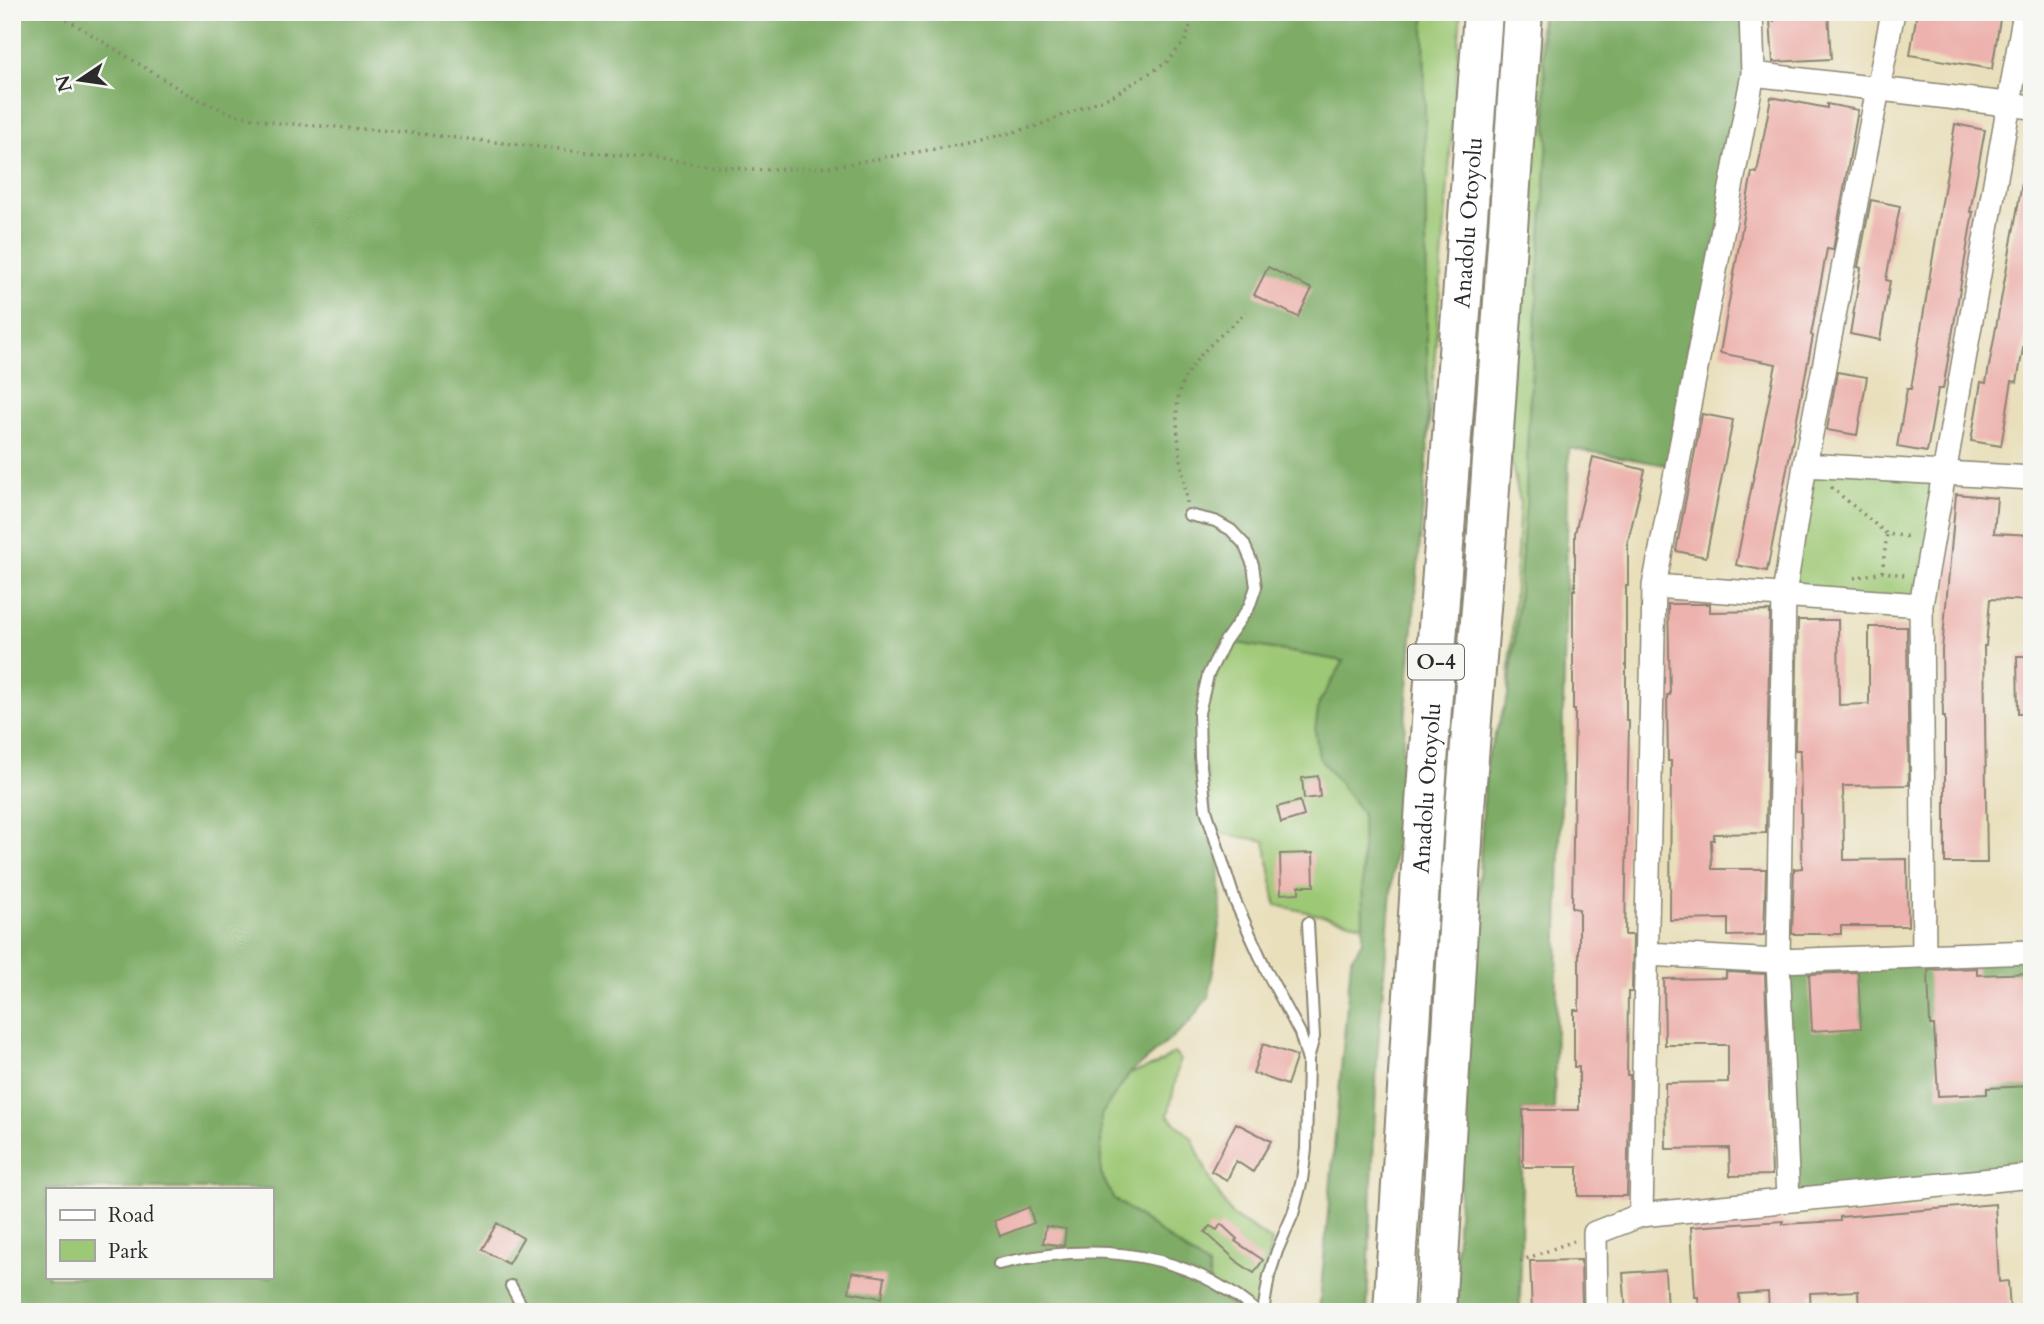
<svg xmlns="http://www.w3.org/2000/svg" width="2044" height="1324" font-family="Cardo,serif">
  <rect width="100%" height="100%" fill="#f6f6f2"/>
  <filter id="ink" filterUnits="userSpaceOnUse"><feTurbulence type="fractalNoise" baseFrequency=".0143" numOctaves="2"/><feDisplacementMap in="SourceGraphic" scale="14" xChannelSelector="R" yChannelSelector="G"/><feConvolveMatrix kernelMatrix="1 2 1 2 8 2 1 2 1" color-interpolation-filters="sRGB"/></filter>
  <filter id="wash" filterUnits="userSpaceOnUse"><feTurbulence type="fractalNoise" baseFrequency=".00686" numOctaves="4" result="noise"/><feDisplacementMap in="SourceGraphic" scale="28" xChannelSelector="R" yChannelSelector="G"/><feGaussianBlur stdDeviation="1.57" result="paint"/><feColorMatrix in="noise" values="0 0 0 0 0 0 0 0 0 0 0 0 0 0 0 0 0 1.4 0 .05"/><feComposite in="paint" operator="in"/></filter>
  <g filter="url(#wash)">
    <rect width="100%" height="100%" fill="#e9dfbb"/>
    <!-- green -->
    <path fill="#9dc875" stroke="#647a50" stroke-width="2" d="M1424 12H1461L1428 446 1424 19Z
      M1541 12 1548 140 1528 427 1526 504 1515 641 1508 696 1520 502 1507 441Z
      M1805 465 1942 475 1921 605 1784 594Z
      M1225 641 1344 661 1319 703V757L1362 813 1363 925 1276 905 1265 841 1213 832 1199 713Z
      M1174 1053 1180 1059 1168 1116 1192 1138 1211 1182 1232 1215 1272 1241 1257 1312H1239L1212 1291 1208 1267 1113 1198 1101 1174V1115L1129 1074 1156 1065Z"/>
    <!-- forest -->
    <path fill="#7eac66" stroke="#546c48" stroke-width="2" fill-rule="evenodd" d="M12 12H1424L1428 446 1377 1059 1367 1312H1319L1351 960 1363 940 1362 813 1319 757 1315 731 1319 703 1344 661 1225 641 1208 675 1200 757 1219 853 1221 918 1209 996 1188 1024 1129 1074 1101 1115V1174L1113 1198 1208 1267 1212 1291 1239 1312H12ZM47 1189H271V1277H47Z
      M1541 12H1751L1753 74 1677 467 1569 448 1554 1110H1523L1520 1312H1452L1486 761 1508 696 1515 641 1526 504 1528 427 1548 140Z
      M2032 952V1176L1788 1200 1778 961Z"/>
    <g id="blocks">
      <!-- building -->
      <path fill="#edb2ad" d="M1773 12H1828L1831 59 1773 62 1770 21H1774Z
        M1917 12H1959L2000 19 1992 69 1910 55Z
        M1771 97 1827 108V104L1858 110 1833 250 1827 249 1811 335 1813 336 1767 571 1736 565 1776 364 1720 353 1752 172 1757 173Z
        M1955 124 1985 130 1970 212H1973L1943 389H1938L1927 452 1897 447 1907 389H1911Z
        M2024 172 2032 173V298L2017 382 2012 381 2001 446 1971 441 1981 382 1986 383Z
        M1871 200 1900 206 1886 280 1890 281 1880 340 1850 334 1861 268 1858 267Z
        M1268 267 1312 289 1298 317 1254 295Z
        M1837 372 1867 377 1857 435 1827 430Z
        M1702 414 1733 420 1706 557 1676 551Z
        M1593 457 1645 470 1628 541V586H1626V720H1629L1625 935H1633L1632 992H1628L1627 1075H1630L1627 1196H1578V1167H1523V1110H1579V1067H1574V1010H1579V909L1572 908 1575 710H1573V590H1575V533Z
        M1956 494 1997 498 1994 533 2032 535V601L1990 599 1986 646H1984L1987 863H1945V717H1943L1942 650Z
        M1668 604H1710V612L1770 611 1766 833 1714 834V840H1711L1712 869H1766L1764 935 1728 936V919L1670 920 1671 761H1668L1667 695H1670Z
        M1798 620H1838L1839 705 1869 704V627H1907L1909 785 1843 786 1844 860 1907 859 1908 926H1841V934H1792L1794 869 1802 868 1800 750H1795Z
        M2017 656H2032V713H2018Z
        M1318 776 1320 797 1304 799 1302 778Z
        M1300 801 1304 816 1281 823 1277 807Z
        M1313 853 1314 886H1299V893L1281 894 1280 854Z
        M1977 968V975L2032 973V1086L1987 1088V1094L1938 1096 1934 1025H1930L1928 970Z
        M1726 972 1765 974 1772 1175 1730 1176 1729 1148 1666 1149 1665 1083 1728 1082V1045H1665L1664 979 1726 978Z
        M1858 972 1861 1028 1812 1031 1809 974Z
        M1263 1044 1297 1056 1287 1085 1253 1073Z
        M1236 1123 1271 1141 1253 1172 1236 1161 1227 1180 1211 1171Z
        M1995 1204 1999 1282 2008 1281 2010 1312H1859L1858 1291 1810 1293 1811 1312H1769L1768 1292 1739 1294 1740 1312H1699L1698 1297H1695L1691 1227 1783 1221V1224L1840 1221V1217Z
        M1029 1207 1034 1223 1000 1236 994 1221Z
        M497 1223 523 1238 508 1264 482 1249Z
        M1221 1224 1237 1239 1235 1241 1263 1260 1254 1273 1239 1263 1205 1232 1210 1226 1217 1230Z
        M1046 1226 1066 1229 1064 1246 1043 1243Z
        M1581 1260 1582 1309H1575V1312H1532L1530 1261Z
        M1665 1270 1667 1312H1626L1623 1273Z
        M852 1272 885 1277 882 1298 849 1292Z"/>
    </g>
  </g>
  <g filter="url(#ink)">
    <use href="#blocks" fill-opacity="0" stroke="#8a8573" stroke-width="2"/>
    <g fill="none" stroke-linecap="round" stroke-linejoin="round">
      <defs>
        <path id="service" d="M1189 515 1215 521 1231 530 1244 544 1253 565 1256 587 1249 607 1225 641 1208 675 1199 713 1200 757 1206 810 1235 901 1267 972 1300 1033 1308 1061 1306 1149 1302 1180 1293 1214 1277 1251 1269 1276 1263 1312
          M1308 923 1314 1037 1308 1059
          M999 1264C1091 1242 1182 1248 1257 1312
          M511 1286 525 1312"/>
        <path id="minor" d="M1753 74 2032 107
          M1805 465 2032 478
          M1654 586 1921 605
          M1647 954 1778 961 2032 952
          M1924 956 1921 605 2025 12
          M1788 1200 1778 961 1784 594 1805 465 1893 12
          M1641 1215 1654 586 1753 74 1751 12
          M1596 1312 1595 1233 1641 1215 2032 1176"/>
        <g id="motorway">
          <path id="s1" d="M1393 1312 1425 804 1483 12"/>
          <path d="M1436 1312 1465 807 1486 546 1523 12"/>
        </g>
      </defs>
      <!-- service casing -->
      <use href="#service" stroke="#8a8573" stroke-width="14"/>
      <!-- minor casing -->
      <use href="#minor" stroke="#8a8573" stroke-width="26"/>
      <!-- motorway casing -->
      <use href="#motorway" stroke="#8a8573" stroke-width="42"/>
      <!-- path -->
      <path stroke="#8a8573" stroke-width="3.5" stroke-dasharray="2 5" stroke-linecap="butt" d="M55 12 189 95 229 113 277 123 393 131 753 170 829 167 964 144 1034 127 1114 95 1166 63 1185 41 1195 12
        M1831 487 1887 534 1911 537
        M1187 503C1184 475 1171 414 1180 390 1190 358 1223 334 1246 312
        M1882 572 1887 534
        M1854 578 1882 572 1905 575
        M1520 1261 1574 1241"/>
      <!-- service -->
      <use href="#service" stroke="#fff" stroke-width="10"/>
      <!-- minor -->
      <use href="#minor" stroke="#fff" stroke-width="23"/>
      <!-- motorway -->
      <use href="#motorway" stroke="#fff" stroke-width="38"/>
    </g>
  </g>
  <g text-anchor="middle" stroke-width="6" stroke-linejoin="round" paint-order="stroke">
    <!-- shield labels -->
    <rect fill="#f6f6f2" stroke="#686867" stroke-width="2" x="1408" y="644.5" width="56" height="35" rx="5"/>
    <g font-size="21" font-weight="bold" fill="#2b2b2b">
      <text x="1436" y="669">O-4</text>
    </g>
    <!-- street labels -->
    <g font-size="23" fill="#2b2b2b" stroke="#f6f6f2">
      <text dy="8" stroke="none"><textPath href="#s1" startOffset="1092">Anadolu Otoyolu</textPath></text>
      <text dy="8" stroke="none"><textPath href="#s1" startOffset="525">Anadolu Otoyolu</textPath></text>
    </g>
  </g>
  <!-- margin -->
  <rect width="2044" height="1324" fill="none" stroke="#f6f6f2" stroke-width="42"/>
  <!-- legend -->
  <rect x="46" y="1188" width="228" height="91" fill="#f6f6f2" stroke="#a5a5a2" stroke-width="2"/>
  <rect x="60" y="1210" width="35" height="10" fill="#ffffff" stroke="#a5a5a2" stroke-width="2"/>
  <text x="108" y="1222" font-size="21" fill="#2b2b2b">Road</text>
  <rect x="60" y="1240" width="35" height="21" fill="#9dc875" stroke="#a5a5a2" stroke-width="2"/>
  <text x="108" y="1258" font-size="21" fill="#2b2b2b">Park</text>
  <!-- north arrow -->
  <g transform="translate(80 80) rotate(257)" stroke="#f6f6f2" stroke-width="5" paint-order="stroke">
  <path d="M0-5L12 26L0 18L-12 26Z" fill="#2b2b2b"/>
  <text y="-10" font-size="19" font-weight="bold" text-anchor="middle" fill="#2b2b2b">N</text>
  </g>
</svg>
